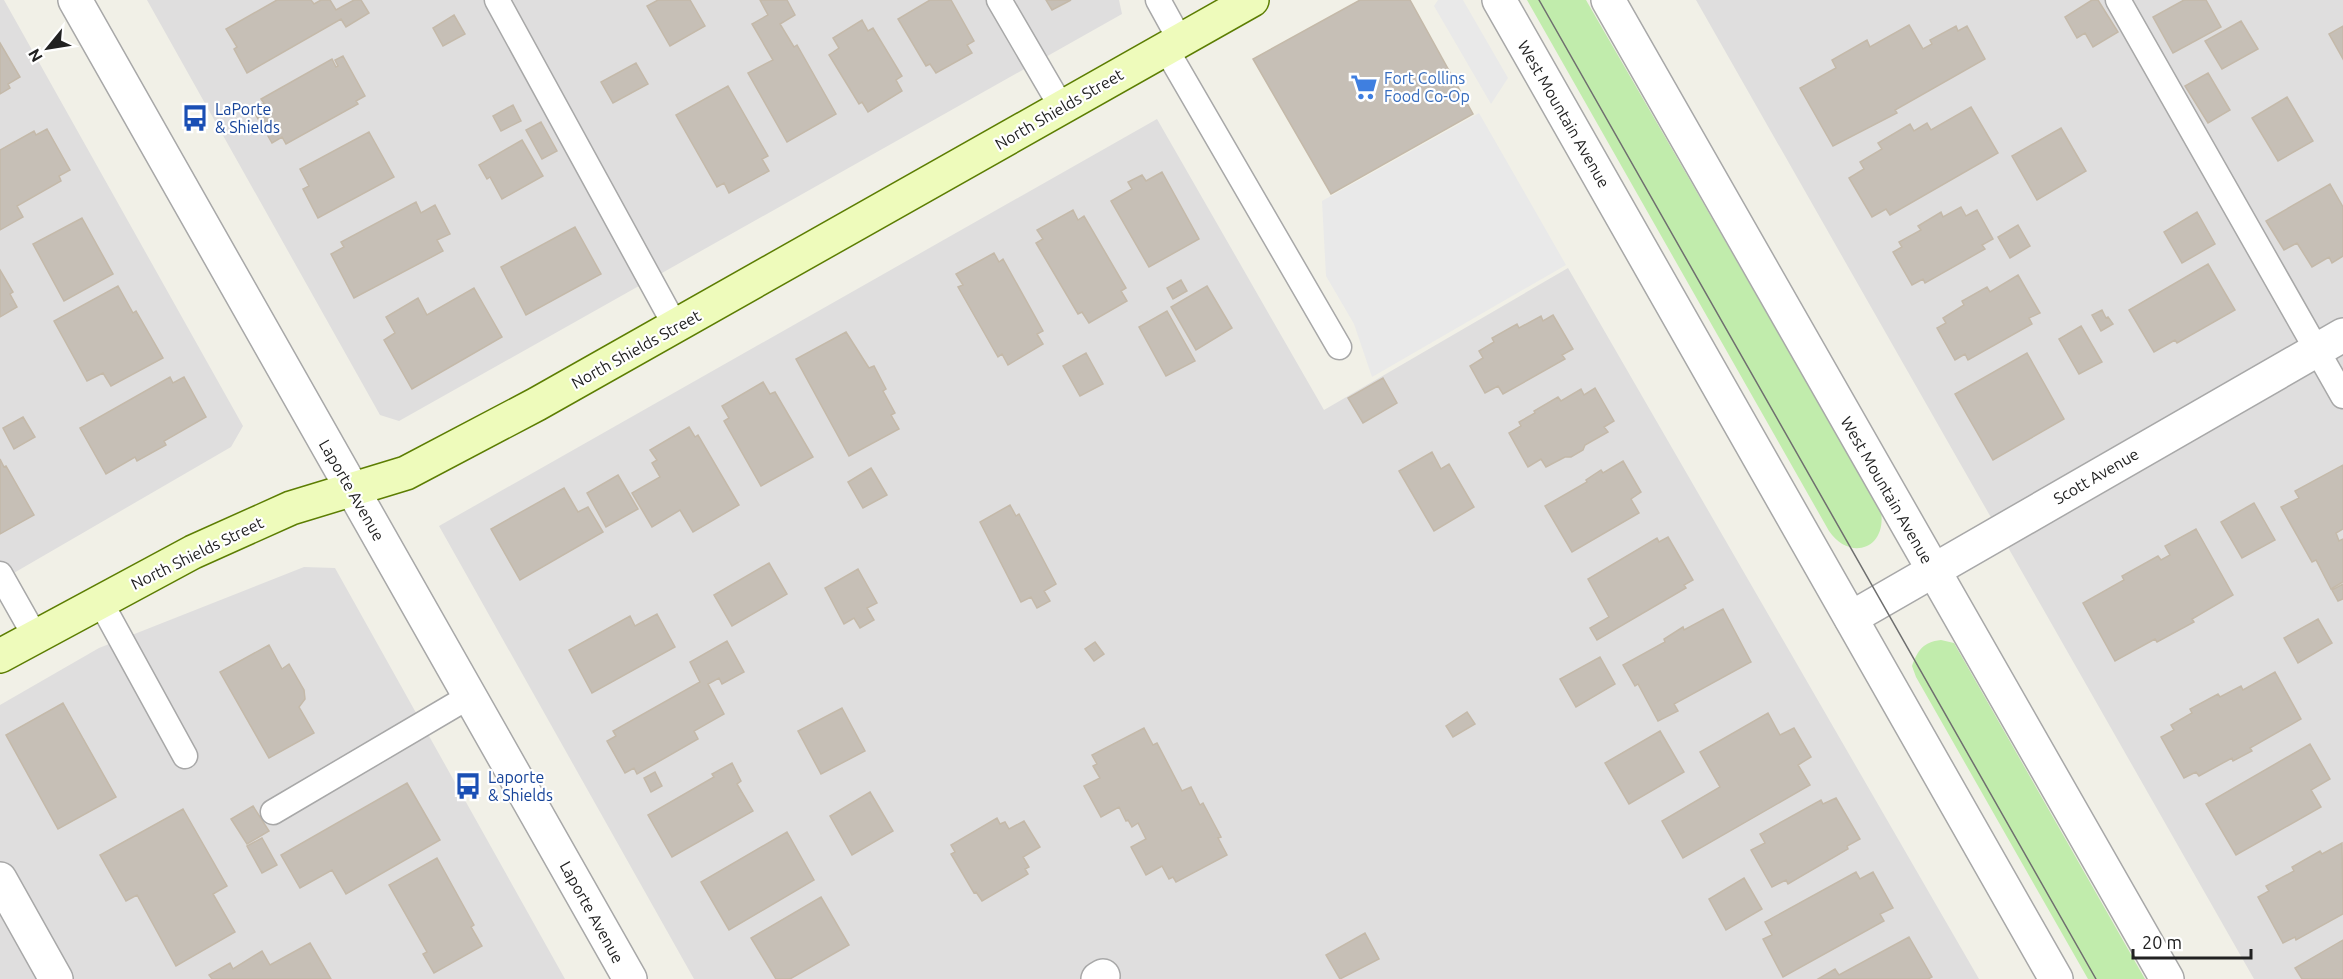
<svg xmlns="http://www.w3.org/2000/svg" width="2343" height="979" font-family="Ubuntu,sans-serif">
  <rect width="100%" height="100%" fill="#f1f0e7"/>
  <!-- residential -->
  <path fill="#dfdede" d="M0 0H4L243 426 231 447 0 581Z
    M147 0H1119L1122 14 399 421 380 415Z
    M1696 0H2343V979H2254Z
    M1157 119 1324 410 1568 268 1979 979H694L439 526Z
    M304 567 335 568 565 979H0V705L99 648Z"/>
  <!-- grass -->
  <path fill="#c1ecac" d="M1527 0H1586L1881 511C1887 550 1849 561 1829 531Z
    M1941 640 1954 643 2145 979H2088L1916 677 1912 666C1918 650 1923 642 1941 640Z"/>
  <!-- parking -->
  <path fill="#e9e9e9" d="M1438 0H1463L1508 78 1491 104 1434 6Z
    M1479 113 1566 265 1372 377 1354 324 1326 276 1322 201Z"/>
  <!-- building -->
  <path fill="#c6bfb6" stroke="#c4b9a9" stroke-width="1.5" d="M277 0H311L314 4 321 0H330L336 10 354 0H361L369 13 346 27 341 19 247 73 234 49 237 47 226 29Z
    M658 0H690L705 26 670 46 647 6Z
    M760 0H787L795 15 780 24 794 47 797 45 836 114 787 142 748 73 773 60 752 24 768 15Z
    M930 0H951L974 41 967 45 972 53 936 73 930 64 926 66 898 19Z
    M1046 0H1071L1052 10Z
    M1360 0H1410L1473 114 1331 194 1253 59Z
    M2092 0H2098L2118 32 2093 47 2085 33 2077 38 2065 17Z
    M2184 0H2206L2221 27 2173 53 2153 17Z
    M454 15 465 34 443 46 433 28Z
    M862 20 868 31 873 28 902 76 896 80 902 91 868 112 862 102 859 104 829 55 839 48 833 38Z
    M2241 21 2258 49 2222 69 2205 41Z
    M1909 25 1923 49 1932 44 1930 40 1956 26 1958 31 1967 26 1985 59 1895 110 1897 113 1833 146 1800 88 1836 68 1832 60 1867 40 1870 47Z
    M2343 26V59L2329 34Z
    M0 43 20 77 8 84 10 88 0 94Z
    M343 56 365 96 356 101 358 104 286 144 282 137 272 143 253 110 264 103 261 99 332 59 336 67 338 66 335 60Z
    M636 63 648 84 613 103 601 82Z
    M2208 73 2230 110 2208 123 2185 86Z
    M728 86 768 156 762 159 769 171 729 193 724 183 717 187 676 115Z
    M2287 97 2313 141 2278 161 2252 118Z
    M513 105 521 121 501 131 493 116Z
    M1971 107 1998 153 1890 215 1886 209 1872 217 1849 178 1864 169 1860 162 1882 149 1878 143 1910 124 1914 131 1927 123 1931 130Z
    M541 122 557 151 542 159 526 130Z
    M2061 128 2086 171 2037 200 2012 156Z
    M47 129 70 170 59 176 61 181 17 206 23 217 0 230V150L34 131 36 135Z
    M369 132 394 177 318 218 303 189 309 186 300 169Z
    M522 140 543 176 502 199 490 177 487 179 479 165Z
    M1162 172 1199 239 1149 267 1111 201 1132 189 1128 182 1142 175 1146 181Z
    M2330 184 2343 207V256L2332 263 2329 257 2312 267 2297 243 2284 250 2266 221Z
    M416 202 421 213 435 205 450 234 437 240 443 251 354 298 331 254 344 247 341 242Z
    M1961 207 1966 216 1977 210 1993 239 1982 245 1985 249 1925 283 1923 279 1912 285 1893 252 1902 247 1899 242 1921 230 1918 226 1941 212 1943 217Z
    M1073 210 1078 220 1084 216 1126 288 1121 291 1127 301 1089 323 1082 312 1078 314 1036 243 1043 239 1037 230Z
    M2197 212 2215 244 2182 263 2164 232Z
    M82 218 113 274 64 301 33 244Z
    M2018 225 2030 246 2010 258 1998 237Z
    M575 227 601 274 526 315 501 267Z
    M994 253 999 262 1003 259 1043 331 1037 334 1043 344 1008 365 1002 354 998 357 958 287 963 285 956 274Z
    M2208 264 2235 310 2177 343 2175 340 2154 352 2129 310Z
    M0 270 13 292 10 294 17 307 0 317Z
    M2018 275 2040 313 2029 318 2032 324 1968 360 1965 354 1955 360 1937 328 1946 323 1943 318 1964 305 1962 301 1987 287 1990 292Z
    M1181 280 1187 291 1173 299 1167 288Z
    M118 286 133 313 136 311 163 358 111 386 103 373 87 381 54 321Z
    M1207 286 1232 328 1196 350 1171 307Z
    M474 288 502 337 412 389 384 340 395 333 386 317 418 298 427 315Z
    M2102 310 2106 318 2108 317 2113 324 2101 331 2092 315Z
    M1167 311 1195 361 1166 376 1139 327Z
    M1553 315 1573 349 1562 355 1565 359 1503 394 1498 386 1485 393 1470 366 1483 358 1479 351 1494 342 1492 338 1517 324 1519 328 1541 316 1543 321Z
    M2081 326 2102 362 2079 374 2059 339Z
    M846 332 869 368 874 366 886 389 883 391 895 413 891 415 899 429 849 456 796 359Z
    M1086 353 1103 384 1080 396 1063 366Z
    M2027 353 2064 419 1993 460 1955 394Z
    M170 377 173 383 184 377 206 417 164 441 166 445 137 461 135 457 106 474 80 428Z
    M1383 378 1397 403 1363 423 1348 398Z
    M763 382 770 394 775 392 813 457 761 486 724 421 729 418 722 406Z
    M1595 388 1614 421 1604 427 1608 432 1585 445 1583 450 1571 457H1565L1546 467 1541 459 1528 467 1509 433 1521 426 1519 422 1535 413 1534 411 1558 397 1561 401 1581 389 1584 395Z
    M23 417 35 437 14 449 3 428Z
    M689 427 695 437 698 435 739 505 693 532 680 510 652 527 632 493 660 477 652 463 657 460 650 450Z
    M1432 452 1441 469 1449 464 1474 507 1434 531 1399 471Z
    M0 459 4 467 6 466 34 515 0 534Z
    M1623 461 1641 492 1631 499 1639 513 1572 552 1545 506 1587 482 1586 480 1601 470 1603 473Z
    M2343 465V529L2336 533 2339 541 2343 539V582L2331 589 2316 560 2312 562 2281 507 2299 498 2295 491Z
    M871 468 887 495 863 508 848 482Z
    M618 475 638 509 606 527 587 493Z
    M564 488 578 512 588 507 603 532 520 580 491 529Z
    M2254 503 2275 540 2242 558 2221 522Z
    M1010 505 1016 516 1019 514 1056 584 1044 591 1050 601 1037 608 1031 597 1021 602 980 522Z
    M2196 529 2233 595 2192 619 2194 622 2157 642 2155 639 2115 661 2083 603 2124 580 2122 576 2158 556 2161 560 2170 555 2165 546Z
    M1668 537 1693 580 1684 585 1686 588 1597 640 1590 628 1609 617 1588 579 1657 538 1659 542Z
    M769 563 787 594 732 626 714 595Z
    M858 569 877 603 867 608 874 620 860 628 854 618 844 624 825 588Z
    M2343 584V599L2338 601 2332 590Z
    M1723 609 1751 662 1674 704 1678 711 1658 721 1638 684 1635 686 1623 665 1665 642 1664 639 1683 627 1684 630Z
    M657 614 675 647 592 693 569 650 630 616 635 626Z
    M2318 619 2332 643 2298 663 2284 638Z
    M727 641 744 672 722 684 719 678 708 684 724 714 694 731 698 739 637 774 634 768 625 773 607 741 616 736 613 731 700 682 690 662Z
    M1095 642 1104 654 1094 661 1085 649Z
    M269 645 282 669 289 664 304 690 305 699 299 707 314 733 269 758 220 672Z
    M1600 657 1615 684 1576 707 1560 679Z
    M2275 672 2301 719 2250 748 2252 751 2233 761 2232 758 2199 776 2196 772 2184 778 2161 737 2174 730 2171 725 2192 713 2190 709 2218 694 2220 697 2241 686 2243 690Z
    M63 703 116 797 58 829 6 735Z
    M842 708 865 751 821 774 798 731Z
    M1467 712 1475 724 1453 737 1446 726Z
    M1768 713 1780 735 1794 728 1811 757 1798 765 1810 785 1683 858 1662 821 1720 787 1700 752Z
    M1144 728 1153 745 1157 743 1182 791 1191 787 1200 805 1203 803 1221 837 1218 838 1227 855 1176 882 1173 877 1169 879 1162 866 1146 875 1131 847 1146 839 1138 823 1132 827 1128 820 1126 821 1119 807 1101 817 1084 786 1100 778 1093 766 1097 764 1092 755Z
    M1660 731 1684 772 1629 804 1605 763Z
    M2310 744 2330 779 2311 790 2321 807 2236 855 2206 804Z
    M732 763 741 781 737 784 753 811 672 857 648 815 714 777 712 774Z
    M655 772 662 786 651 792 644 778Z
    M407 783 440 840 346 894 332 870 300 888 281 855Z
    M870 792 893 831 852 855 830 816Z
    M1836 798 1860 839 1847 846 1848 849 1788 884 1786 880 1772 887 1751 850 1765 843 1760 834 1821 800 1823 804Z
    M253 806 269 831 247 844 231 819Z
    M183 809 227 886 213 894 235 932 176 966 137 895 126 901 100 855Z
    M997 818 1000 824 1005 822 1009 829 1024 821 1040 847 1023 857 1029 867 1025 869 1028 874 982 901 976 892 974 893 951 854 955 852 951 845Z
    M787 832 814 880 729 930 701 882Z
    M262 838 277 865 262 873 247 846Z
    M2342 843 2343 914 2296 940 2295 937 2283 943 2258 897 2269 891 2266 886 2294 871 2292 867 2320 851 2322 854Z
    M437 858 474 925 471 927 482 946 434 973 423 954 427 952 389 885Z
    M1856 872 1860 879 1873 872 1893 908 1880 914 1884 921 1783 977 1763 939 1772 935 1765 922Z
    M1744 878 1762 909 1726 930 1709 899Z
    M821 897 849 945 790 979H776L751 938Z
    M1365 933 1379 959 1340 979 1326 955Z
    M1909 937 1932 977 1928 979H1818L1835 969 1839 975Z
    M2343 940V979H2302L2295 968Z
    M310 943 331 979H212L209 975 230 963 233 969 262 951 270 965Z"/>
  <g fill="none" stroke-linecap="round" stroke-linejoin="round">
    <defs>
      <path id="service" d="M497 0 676 327
        M999 0 1062 108
        M1158 0 1180 40
        M2118 0 2343 396
        M1166 49 1339 347
        M0 574 35 636
        M100 601 185 756
        M273 812 470 696"/>
      <path id="minor" d="M1851 618 2343 335
        M0 879 56 979
        M1098 979 1103 976"/>
      <path id="tertiary" d="M75 0 630 979
        M1499 0 2056 979
        M1608 0 2167 979"/>
      <path id="secondary" d="M0 656 193 552 291 508 406 473 537 404 1252 0"/>
    </defs>
    <!-- service casing -->
    <use href="#service" stroke="#a8a8a8" stroke-width="27"/>
    <!-- minor casing -->
    <use href="#minor" stroke="#a8a8a8" stroke-width="36"/>
    <!-- tertiary casing -->
    <use href="#tertiary" stroke="#a8a8a8" stroke-width="36"/>
    <!-- secondary casing -->
    <use href="#secondary" stroke="#5c7d02" stroke-width="36"/>
    <!-- service -->
    <use href="#service" stroke="#fff" stroke-width="24"/>
    <!-- minor -->
    <use href="#minor" stroke="#fff" stroke-width="33"/>
    <!-- tertiary -->
    <use href="#tertiary" stroke="#fff" stroke-width="33"/>
    <!-- secondary -->
    <use href="#secondary" stroke="#eefbbb" stroke-width="33"/>
    <!-- tram -->
    <path stroke="#6f6f6f" stroke-width="1.5" d="M1539 0 2096 979"/>
  </g>
  <!-- icons -->
  <defs>
    <symbol id="supermarket-bare" viewBox="-9 -9 18 18"><path d="M-6-5.5h2.5l.6 2H6L4.5 2H-2.5L-4.4-4H-6ZM-1.5 3.2a1.3 1.3 0 1 0 .1 0ZM3 3.2a1.3 1.3 0 1 0 .1 0Z" fill="#3f7fe0" stroke="#fff" stroke-width="2.5" paint-order="stroke"/></symbol>
    <symbol id="bus-bare" viewBox="-9 -9 18 18"><path d="M-5-6H5V4H4V6H2V4H-2V6H-4V4H-5ZM-3.5-4V0h7V-4ZM-3.5 1.2v1.5H-2V1.2ZM2 1.2v1.5H3.5V1.2Z" fill="#1a4fb4" stroke="#fff" stroke-width="2.5" paint-order="stroke"/></symbol>
  </defs>
  <g fill-rule="evenodd">
    <use href="#supermarket-bare" x="1345" y="68" width="38" height="38"/>
    <use href="#bus-bare" x="176" y="99" width="38" height="38"/>
    <use href="#bus-bare" x="449" y="767" width="38" height="38"/>
  </g>
  <g text-anchor="middle" stroke-width="4.5" stroke-linejoin="round" paint-order="stroke">
    <!-- shop labels -->
    <g font-size="16" fill="#366cbe" stroke="#fff" text-anchor="start">
      <text x="1384" y="84">Fort Collins<tspan x="1384" dy="18">Food Co-Op</tspan></text>
    </g>
    <!-- transit labels -->
    <g font-size="16" fill="#164399" stroke="#fff" text-anchor="start">
      <text x="215" y="115">LaPorte<tspan x="215" dy="18">&amp; Shields</tspan></text>
      <text x="488" y="783">Laporte<tspan x="488" dy="18">&amp; Shields</tspan></text>
    </g>
    <!-- street labels -->
    <g font-size="16" fill="#212121" stroke="#fff">
      <text transform="translate(1059 109) rotate(-30)" y="6">North Shields Street</text>
      <text transform="translate(1564 114) rotate(60)" y="6">West Mountain Avenue</text>
      <text transform="translate(636 349) rotate(-29)" y="6">North Shields Street</text>
      <text transform="translate(2096 476) rotate(-30)" y="6">Scott Avenue</text>
      <text transform="translate(352 490) rotate(60)" y="6">Laporte Avenue</text>
      <text transform="translate(1887 490) rotate(60)" y="6">West Mountain Avenue</text>
      <text transform="translate(197 553) rotate(-26)" y="6">North Shields Street</text>
      <text transform="translate(592 912) rotate(61)" y="6">Laporte Avenue</text>
    </g>
  </g>
  <!-- north arrow -->
  <g transform="translate(48 48) rotate(240)" stroke="#ffffff" stroke-width="4.5" paint-order="stroke">
  <path d="M0-4.5L10 22L0 15L-10 22Z" fill="#212121"/>
  <text y="-9" font-size="16" font-weight="bold" text-anchor="middle" fill="#212121">N</text>
  </g>
  <!-- scale -->
  <path d="M2133 949v9h118v-9" fill="none" stroke="#212121" stroke-width="3"/>
  <text x="2142" y="949" font-size="18" fill="#212121" stroke="#ffffff" stroke-width="4.5" paint-order="stroke">20 m</text>
</svg>
